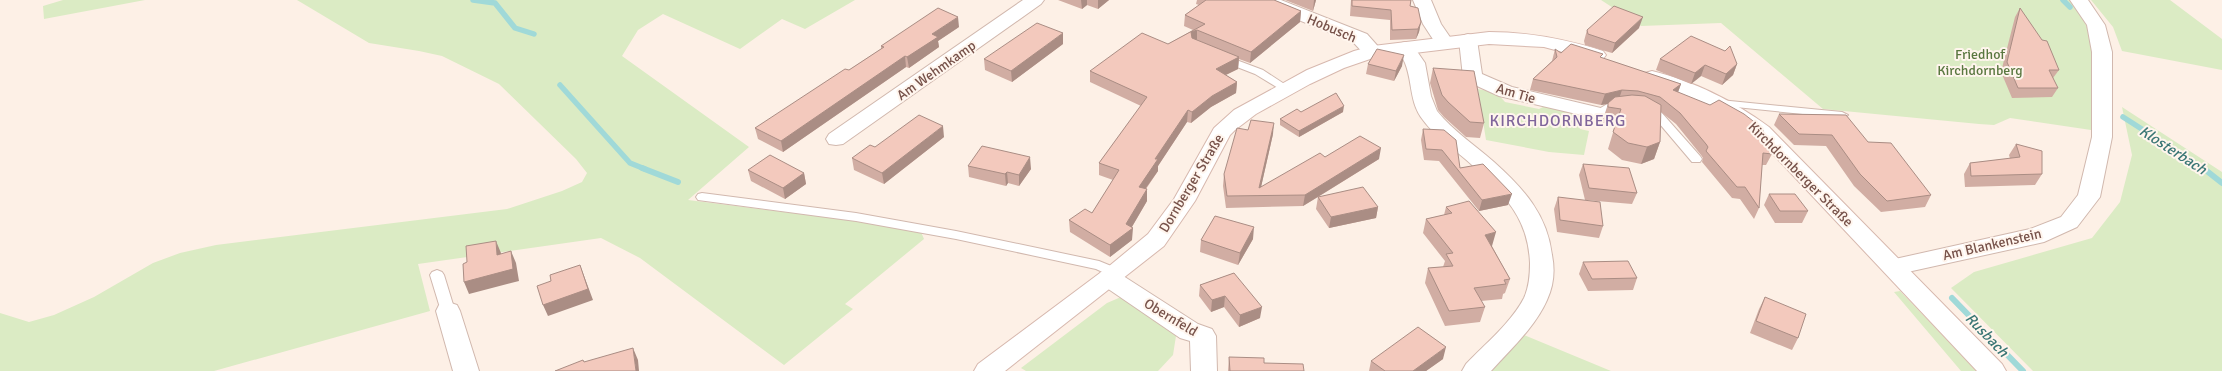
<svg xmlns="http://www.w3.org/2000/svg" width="2222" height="371" font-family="Signika,sans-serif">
  <rect width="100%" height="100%" fill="#fdf0e6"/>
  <!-- green -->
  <path fill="#dbebc4" d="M63 0H145L44 19 43 6Z
    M297 0H855L805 29 782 19 740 49 663 14 638 30 622 56 749 147 688 200 864 222 921 232 924 239 845 304 853 309 784 365 640 258 601 238 418 264 430 311 214 371H0V313L29 322 54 315 94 297 153 263 180 253 216 245 507 209 562 191 582 182 587 173 576 159 499 84 442 56 419 51 369 43Z
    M1601 0H2070L2080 13 2093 39 2091 130 2010 118 1994 125 1979 124 1823 109 1721 23 1641 26Z
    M2091 0H2170L2222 39V70L2122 51 2113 27Z
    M1478 89 1497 93 1505 102 1539 109 1545 106 1574 113 1580 129 1589 131 1584 155 1549 152 1486 140Z
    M2122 107 2222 172V371H2033L1951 288 1974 272 2092 238 2120 202 2132 155Z
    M1900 291 1977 371H1961L1894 292Z
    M1121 297 1176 336 1173 355 1158 371H1026L1021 368 1107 303Z
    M1524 335 1611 371H1486Z"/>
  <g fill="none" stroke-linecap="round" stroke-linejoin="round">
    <!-- stream-far1 -->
    <path stroke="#a0d9d8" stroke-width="5.5" d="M473 0 495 3 515 28 534 34
      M2063 0 2070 7
      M560 85 630 163 645 169
      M2123 117 2204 169"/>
    <!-- stream -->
    <path stroke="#a0d9d8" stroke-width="6" d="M642 168 678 182
      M2203 168 2222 183
      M1952 298 2023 371"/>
    <defs>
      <path id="lane" d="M1223 55 1263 70 1292 89 1287 92 1283 91 1255 74 1219 60 1218 58 1219 56Z
        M1720 100 1842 112 1848 115 1842 118 1716 105 1714 103 1716 101Z
        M1609 103H1623L1629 106C1624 111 1619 108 1613 109 1605 111 1602 117 1594 115L1592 113Z
        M1647 108 1661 112 1700 156 1702 159 1700 162H1692L1653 116 1641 111 1643 109Z
        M702 193 856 213 956 231 1099 261 1121 270 1123 273 1121 276H1111L1096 269 956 239 856 221 698 200 696 197 698 194Z
        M437 270 442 272 444 275 455 311 453 314H443L441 311 430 275 432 272Z"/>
      <path id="street" d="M1023 0H1044L1041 4 843 144 836 145 829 144 826 139 829 134Z
        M1256 0H1281L1367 34 1383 52 1380 56 1373 58 1366 56 1353 42 1259 4Z
        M1413 0H1431L1441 24 1454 43 1452 47 1445 49 1438 47 1423 24Z
        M2070 0H2088L2105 25 2112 52V137L2100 197 2077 227 2044 242 1894 275 1886 273 1882 267 1886 261 2030 229 2061 217 2078 195 2092 137V52L2087 25Z
        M1468 34 1475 36 1477 40 1482 74 1512 87 1605 109 1608 113 1605 117 1598 119 1499 96 1466 81 1463 77 1459 40 1461 36Z
        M1405 42 1412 44 1425 63 1431 96 1437 111C1453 131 1475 145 1494 162 1523 188 1547 214 1552 255 1555 270 1554 285 1547 300 1535 327 1511 349 1491 371H1462L1466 364C1485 344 1511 323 1524 298 1529 287 1530 275 1530 263 1528 216 1503 194 1472 165 1456 150 1436 138 1423 120 1409 102 1413 83 1405 63 1403 58 1399 53 1395 48L1398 44Z
        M1109 270 1117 272 1198 324 1212 329 1216 336 1217 371H1191L1190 341 1180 338 1101 284 1097 278 1101 272Z
        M448 302 457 305 460 311 479 371H453L436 311 439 305Z"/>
      <path id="secondary" d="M1489 32C1528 32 1565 39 1603 51L1606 55 1603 59 1596 61 1544 47 1489 44 1373 58 1344 68 1310 84 1256 114 1235 130 1230 135 1195 201 1164 246 1005 371H974L978 364 1108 267 1148 234 1174 199 1214 128 1234 110 1307 70 1354 51 1373 46Z
        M1652 71C1694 81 1735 102 1769 127L2002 364 2006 371H1977L1755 135 1715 110 1645 81 1642 77 1645 73Z"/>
    </defs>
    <!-- lane casing -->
    <use href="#lane" stroke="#d1b8ae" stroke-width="2"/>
    <!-- street casing -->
    <use href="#street" stroke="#d1b8ae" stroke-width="2"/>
    <!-- secondary casing -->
    <use href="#secondary" stroke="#d7b8ae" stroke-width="2"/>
    <!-- lane -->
    <use href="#lane" fill="#fff" fill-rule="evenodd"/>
    <!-- street -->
    <use href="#street" fill="#fff" fill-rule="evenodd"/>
    <!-- secondary -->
    <use href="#secondary" fill="#fff" fill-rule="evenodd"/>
  </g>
  <!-- wall -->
  <path fill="#d1ada3" d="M1058 0H1109L1098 9 1087 5 1082 9Z
    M1197 0H1274L1301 11 1300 22 1250 63 1239 59 1238 69 1226 75 1237 82 1236 93 1211 107 1191 123 1187 122 1158 166V171L1146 189 1147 201 1132 227V240L1110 257 1070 232 1069 220 1092 213 1113 180 1099 175V163L1141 106 1090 82V71L1168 44 1193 30 1184 26 1185 15 1199 5 1196 4Z
    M1285 0H1316L1313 11Z
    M1351 0H1411L1410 6 1421 22 1419 32 1416 39 1390 40V20L1350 16Z
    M2020 8 2059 70 2053 78 2058 88 2052 97 2012 98 2001 72 2015 17Z
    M959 27 938 41 939 47 909 68 906 67 783 152 758 139 755 128 849 70 881 49V46Z
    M1639 28 1612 53 1585 45 1584 41 1587 30Z
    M1063 44 1012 82 985 70 984 59Z
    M1555 49 1561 53 1602 58 1681 84 1678 92 1772 154 1766 165H1762L1759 208 1754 219 1740 199 1732 198 1702 162 1703 158 1701 155 1676 124 1661 112 1660 142 1654 159 1641 164 1622 160 1608 149 1615 126 1602 123 1603 119 1608 104 1601 105 1530 90 1533 79 1552 61Z
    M1660 59 1737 64 1733 75 1722 85 1701 76 1691 84 1656 70Z
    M1368 64 1402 66 1394 81 1366 74Z
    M1433 68 1484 123 1480 138 1466 137 1444 117 1438 110 1430 83Z
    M1301 112H1343L1299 137 1280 125V119Z
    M1779 114 1868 142 1931 195 1925 207 1881 212 1854 186 1826 146 1794 145 1774 125Z
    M1423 129 1460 168 1508 205 1479 211 1439 161 1424 160 1421 140Z
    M1273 134 1261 187 1325 157 1379 159 1318 197 1378 207 1376 218 1329 228 1316 209 1318 197 1303 206 1226 208 1223 186 1224 174Z
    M944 137 884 184 854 170 852 158 875 147Z
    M2016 144 2042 174 2035 185 1965 187 1964 174 1970 163 2010 159 2009 155Z
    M1583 164 1637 193 1632 204 1585 200 1579 175Z
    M968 166 1031 169 1019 186 1008 183 1006 186 969 177Z
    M748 170 804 173 806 184 785 199 751 181Z
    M1769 194 1808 211 1802 223H1775L1764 205Z
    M1558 197 1603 226 1599 238 1557 232 1554 209Z
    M1446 207 1492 246 1510 279 1505 293 1503 294 1502 299 1481 301 1485 307 1480 322 1445 326 1425 283 1428 268 1443 267 1445 261 1423 233 1426 219 1444 215Z
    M1253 239 1238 265 1200 252 1201 240Z
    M1583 262 1637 278 1633 290 1588 291 1579 274Z
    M1234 273 1260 318 1239 327 1224 307 1211 312 1199 296 1200 285Z
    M1765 297 1798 338 1792 350 1750 333 1759 309Z
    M1229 357 1264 363 1304 371H1228Z
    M1443 359 1426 371H1369L1371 361Z"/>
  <!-- shaded-wall -->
  <path fill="#aa8d84" d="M1081 0H1087V5L1082 9Z
    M1098 0H1109L1098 9Z
    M1314 0H1316L1313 11Z
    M1301 11 1300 22 1250 63 1251 52Z
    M958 17 959 27 938 41 939 47 909 68 907 57 932 34Z
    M1643 17 1639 28 1612 53 1615 43Z
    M1421 22 1419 32 1416 39 1418 29Z
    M1197 30V42L1191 43V32Z
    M1063 33V44L1012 82 1011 71Z
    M1404 55 1402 66 1394 81 1396 71Z
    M905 56 906 67 783 152 781 141Z
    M1239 57 1238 69 1215 80 1216 69Z
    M1737 64 1733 75 1722 85 1726 74Z
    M1705 65 1701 76 1691 84 1695 73Z
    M1237 82 1236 93 1211 107 1191 123 1192 112 1212 96Z
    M1681 84 1677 95 1673 90Z
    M1622 90 1618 102 1601 105 1605 94Z
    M1344 106 1343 112 1299 137V131Z
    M1188 110 1187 122 1158 166V171L1138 199 1139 187 1155 159Z
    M1274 123 1273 134 1259 196V188Z
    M943 126 944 137 884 184 882 173Z
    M1660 142 1654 159 1641 164 1647 147Z
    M1381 148 1379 159 1303 206 1305 195Z
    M1030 157 1031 169 1019 186V175Z
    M1007 172 1008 183 1006 186 1005 174Z
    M804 173 806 184 785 199 783 188Z
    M1147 189V201L1130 230 1133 228 1132 240 1110 257V245L1126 224Z
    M1512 194 1508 205 1479 211 1482 200Z
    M1378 207 1376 218 1329 228 1331 217Z
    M1254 227 1253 239 1238 265 1240 253Z
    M1496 232 1492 246 1481 249 1485 235Z
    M496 241 501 253 502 266 497 255Z
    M511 251 516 263 519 281 469 294 464 282Z
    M580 265 593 300 548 316 543 305Z
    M1225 296 1224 307 1211 312 1212 300Z
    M1262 307 1260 318 1239 327 1240 315Z
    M1446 347 1443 359 1426 371H1413Z
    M633 348 638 360 639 371H636Z"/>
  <!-- building -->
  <path fill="#f3c9bd" stroke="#aa8d84" d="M1206 0H1274L1301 11 1251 52 1197 30 1191 32 1192 38 1239 57 1216 69 1237 82 1212 96 1192 112 1188 110 1155 159H1158L1139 187 1147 189 1126 224 1133 228 1110 245 1069 220 1085 209 1092 213 1119 170 1099 163 1147 97 1090 71 1142 33 1168 44 1205 24 1185 15Z
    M1352 0H1411L1410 6 1418 8 1421 22 1418 29 1392 30 1391 10 1352 6Z
    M1614 6 1643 17 1615 43 1588 34 1587 30Z
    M938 8 958 17 932 34 938 37 907 57 905 56 781 141 755 128 845 69 849 70 884 47 881 46Z
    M2020 8 2042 40 2047 41 2059 70H2049L2058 88H2018L2007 62Z
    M1037 23 1063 33 1011 71 984 59Z
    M1691 36 1725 51 1730 46 1737 64 1726 74 1705 65 1695 73 1660 59Z
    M1571 44 1603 54 1600 57 1681 84 1673 90 1710 105 1719 100 1744 114 1762 128 1772 154 1763 153 1759 208 1745 187H1737L1706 151 1708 147 1706 144 1680 113 1660 97 1638 91 1622 90 1605 94 1533 79 1557 57 1555 49 1561 53Z
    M1377 49 1404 55 1396 71 1368 64Z
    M1433 68 1474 71 1484 123 1470 122 1448 102 1442 95Z
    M1336 93 1344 106 1299 131 1280 119 1297 109 1301 112Z
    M1632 95 1645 96 1661 105 1660 142 1647 147 1628 143 1613 132 1621 109 1608 107V103L1615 97Z
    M1779 114 1846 115 1868 142 1891 143 1931 195 1887 201 1860 174 1832 135 1799 134Z
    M919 115 943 126 882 173 852 158 870 145 875 147Z
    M1251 120 1274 123 1259 188 1320 153 1325 157 1360 136 1381 148 1305 195 1227 196 1224 174 1237 128 1248 130Z
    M1423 129 1444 130 1456 140 1460 168 1483 164 1512 194 1482 200 1442 150 1426 149Z
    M2016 144 2042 151V174L1971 176 1970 163 2020 157Z
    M982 146 1030 157 1019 175 1007 172 1005 174 968 166Z
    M770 155 804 173 783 188 748 170Z
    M1583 164 1629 168 1637 193 1589 188Z
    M1363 187 1378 207 1331 217 1318 197Z
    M1769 194H1795L1808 211H1780Z
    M1558 197 1600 202 1603 226 1560 220Z
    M1469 201 1496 232 1485 235 1510 279 1504 280 1506 284 1474 288 1485 307 1449 311 1428 268 1453 266 1446 254 1453 253 1426 219 1452 213 1446 207Z
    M1215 216 1254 227 1240 253 1201 240Z
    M496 241 497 255 511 251 513 269 464 282 463 264 467 262 466 246Z
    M1628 261 1637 278 1592 279 1583 262Z
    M580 265 588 289 543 305 537 286 551 281 550 275Z
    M1234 273 1262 307 1240 315 1225 296 1212 300 1200 285Z
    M1765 297 1806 314 1798 338 1756 321Z
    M1418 327 1446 347 1413 371H1385L1371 361Z
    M633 348 636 371H555L583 360 584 362Z
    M1229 357 1264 358V363L1303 364 1304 371H1230Z"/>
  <g text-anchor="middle" stroke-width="4" stroke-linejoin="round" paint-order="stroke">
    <!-- street labels -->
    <g font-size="14" fill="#77524a" stroke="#fff5ed">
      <text transform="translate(1332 28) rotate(23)" y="5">Hobusch</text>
      <text transform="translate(936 70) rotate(-35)" y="5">Am Wehmkamp</text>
      <text transform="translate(1516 93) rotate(16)" y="5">Am Tie</text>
      <text transform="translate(1801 174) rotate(45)" y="5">Kirchdornberger Straße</text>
      <text transform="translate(1191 183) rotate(-59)" y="5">Dornberger Straße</text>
      <text transform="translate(1992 244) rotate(-13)" y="5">Am Blankenstein</text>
      <text transform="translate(1171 317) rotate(31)" y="5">Obernfeld</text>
    </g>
    <!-- park labels -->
    <g font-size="14" fill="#59773f" stroke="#fff5ed">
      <text x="1980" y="59">Friedhof<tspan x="1980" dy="16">Kirchdornberg</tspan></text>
    </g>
    <!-- water labels -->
    <g font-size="15" font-style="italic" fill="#3a7675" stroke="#fff5ed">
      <text transform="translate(2173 150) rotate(33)" y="5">Klosterbach</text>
      <text transform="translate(1987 335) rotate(46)" y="5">Rusbach</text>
    </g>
    <!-- quarter labels -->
    <g font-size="16" letter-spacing="1" fill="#7f659b" stroke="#fff5ed">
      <text x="1558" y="126">KIRCHDORNBERG</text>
    </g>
  </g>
</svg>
